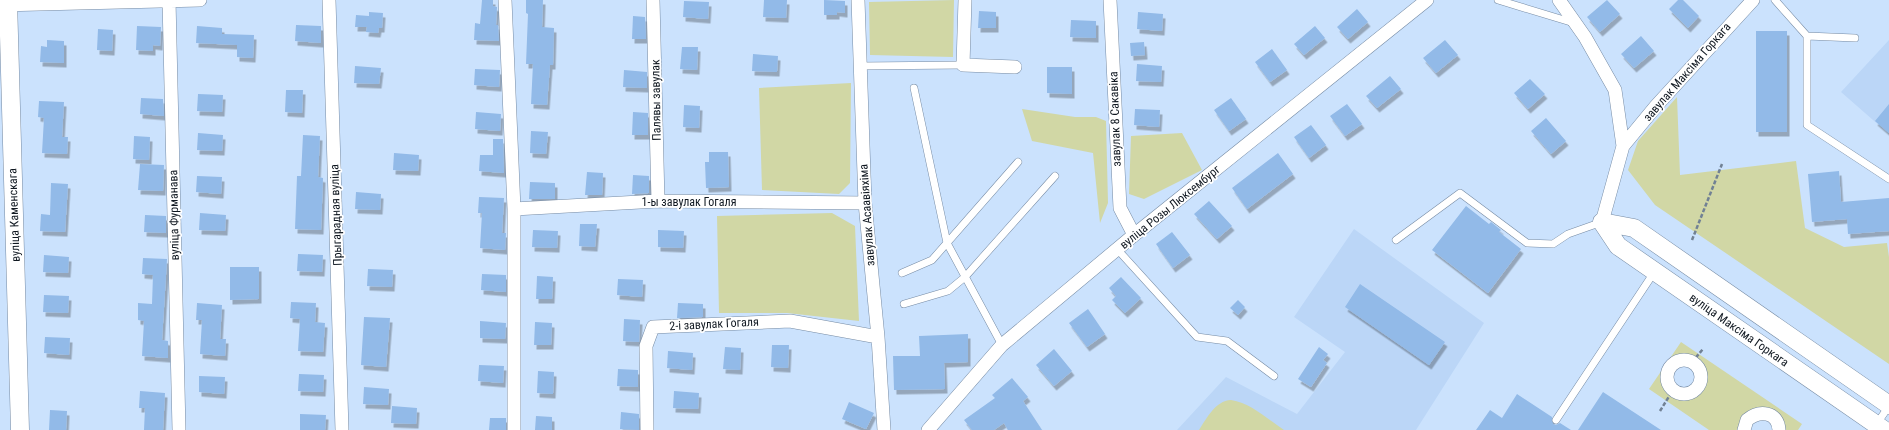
<svg xmlns="http://www.w3.org/2000/svg" width="1889" height="430" font-family="'Roboto Condensed',sans-serif">
  <defs>
    <filter id="shadow"><feDropShadow dx="2.5" dy="4.5" stdDeviation="0" flood-color="#0004"/></filter>
  </defs>
  <rect width="100%" height="100%" fill="#cbe2fd"/>
  <!-- built -->
  <path fill="#bbd6f7" d="M1889 40V134L1841 92Z
    M1354 229 1484 323 1416 430H1177L1226 377 1297 414 1345 352 1294 317Z"/>
  <!-- green -->
  <path fill="#d1d7a5" fill-rule="evenodd" d="M954 0 953 57 870 55 869 2Z
    M851 83 850 183 839 194 762 190 759 88Z
    M1677 97 1680 175 1796 161 1805 228 1844 247 1887 243 1889 257V364L1655 205 1628 170 1638 141Z
    M1022 109 1075 117H1096L1106 121 1108 203 1100 223 1093 153 1032 141Z
    M1182 133 1202 170 1144 199 1129 194 1131 136Z
    M832 213 855 226 859 321 787 313H719L717 216Z
    M1681 342 1802 424 1798 430H1779L1766 413 1744 430H1709L1649 389ZM1681 360C1698 361 1705 372 1698 387 1680 402 1659 388 1669 366Z
    M1231 400C1251 403 1267 419 1284 430H1199C1207 418 1215 401 1231 400Z"/>
  <!-- building -->
  <path fill="#92bae8" filter="url(#shadow)" d="M482 0H493V6L497 7 496 25H498L499 41 474 40 475 23 480 24Z
    M526 0H543L542 27 554 28 553 65H550L547 105 531 104 533 64H526L528 14 526 13Z
    M764 0H787L786 18 763 17Z
    M824 0 845 1V13L837 12V15H824Z
    M1607 0 1620 14 1600 32 1587 17Z
    M1678 0H1683L1699 16 1688 28 1669 9Z
    M684 1 709 2 708 19 683 17Z
    M1357 9 1368 22 1348 39 1337 27Z
    M979 11 996 12V28H978Z
    M369 12 383 13 382 28H379L378 33 366 32 367 27H355L356 15 369 16Z
    M1138 12 1163 14 1162 31 1137 29Z
    M633 16 645 17 646 39H632Z
    M1071 20 1096 21V38L1070 37Z
    M296 25 321 26V43L295 41Z
    M137 26 161 27 160 46 153 45V51L136 50Z
    M197 26 222 28V34L254 35 253 58 237 57V45L196 43Z
    M1315 26 1325 38 1304 55 1294 44Z
    M98 29 113 30 112 51 97 50Z
    M1756 31H1787V132H1756Z
    M1641 36 1654 51 1634 68 1621 54Z
    M47 40 64 41V63L40 62 41 46 47 47Z
    M1445 40 1458 55 1436 73 1423 58Z
    M1144 42 1145 55 1131 56 1130 43Z
    M682 47H698L697 70 680 69Z
    M1272 49 1287 70 1270 82 1255 62Z
    M753 54 778 56 777 72 752 71Z
    M1137 64 1162 66 1161 82 1136 81Z
    M355 66 381 68 379 84 354 83Z
    M1047 67H1072V94L1047 93Z
    M475 69 500 70 499 87 474 85Z
    M624 70 647 72V88L623 87Z
    M1390 76 1401 89 1377 108 1366 96Z
    M1530 79 1545 94 1528 109 1514 93Z
    M286 90H303L302 113 285 112Z
    M198 94 223 95 222 112 197 111Z
    M141 98 163 99 164 116 140 114Z
    M1231 98 1246 119 1229 131 1214 110Z
    M39 101 64 102 62 137H68L67 154 42 153 44 118 38 117Z
    M1347 104 1362 124 1345 136 1330 116Z
    M1889 104V133L1875 121Z
    M684 105 700 106 699 128 683 127Z
    M1135 109 1160 110 1159 127 1134 125Z
    M476 112 501 114 500 131 475 129Z
    M633 112 648 113V135H632Z
    M1546 118 1566 141 1551 154 1531 131Z
    M1311 125 1326 145 1309 158 1294 137Z
    M531 131 548 132 546 154 530 153Z
    M198 133 223 135 222 151 197 150Z
    M303 135 320 136 318 177 323 178 321 230 295 229 297 176H301Z
    M134 136 150 137 149 160 133 159Z
    M493 139H503L504 173 479 171 480 155H493Z
    M709 152H728L729 187 706 188 705 162H709Z
    M394 153 419 155 418 171 393 170Z
    M1278 153 1293 174 1247 209 1232 188Z
    M140 164 164 165 163 191 138 190Z
    M1839 171 1841 202 1889 198V231L1848 234 1847 219 1812 222 1808 174Z
    M587 172 603 173 602 195H585Z
    M633 175 649 176V193L632 194Z
    M197 176 222 177 221 194 196 192Z
    M530 182 555 183V199H529Z
    M51 183 68 184 65 232 40 231 41 214 50 215Z
    M356 192 381 194 380 210 355 209Z
    M479 197 504 198 502 233H506L505 250 480 248 482 213H478Z
    M1209 201 1232 226 1217 239 1194 214Z
    M1466 206 1489 224 1491 222 1501 230 1499 232 1521 249 1488 293 1432 250Z
    M200 213 226 215 225 231 199 230Z
    M145 215 166 216V233L144 232Z
    M580 224H597L595 247 579 246Z
    M533 230 558 231 557 248 532 247Z
    M658 230 684 231 683 248 658 247Z
    M1172 232 1190 255 1173 268 1156 244Z
    M298 254 323 255 322 272 297 271Z
    M44 255 69 257 68 273 43 272Z
    M143 258 167 259 162 340 168 341V358L142 356 144 321 138 320V303L152 304 153 275 142 274Z
    M230 267H259V299L230 300Z
    M368 269 393 270 392 287 367 286Z
    M482 274 506 275V292L481 290Z
    M537 276 553 277 552 299H536Z
    M1121 277 1141 298 1125 313 1112 300 1116 296 1109 288Z
    M618 279 643 280 642 297 617 295Z
    M1360 284 1445 342 1429 365 1345 307Z
    M44 295 69 296 68 313 43 312Z
    M1238 300 1245 307 1238 315 1230 308Z
    M291 302 316 303 315 322 325 323 323 352 298 351 300 319 290 318Z
    M197 303 222 305 220 339H226L225 356 200 354 202 320H196Z
    M678 303 703 304V317L677 318Z
    M1088 309 1105 334 1087 347 1069 323Z
    M364 317 390 318 386 367 361 365Z
    M624 319 640 320 639 342 623 341Z
    M480 321 506 323 505 339 480 338Z
    M535 322 552 323 551 345H534Z
    M968 334V362L944 363 945 389 894 390 893 356H920L919 336Z
    M45 337 70 338 69 355 44 353Z
    M772 345H789L788 368 771 367Z
    M725 347 741 348 740 370 723 369Z
    M1319 347 1328 354 1323 360 1327 363 1311 387 1298 379Z
    M1054 349 1072 371 1054 386 1036 365Z
    M668 351 693 353 692 370 667 368Z
    M479 365 504 366 503 383 478 381Z
    M618 369 638 370V387L617 386Z
    M538 371 554 372 553 394 537 393Z
    M299 374 324 375 323 392 298 391Z
    M199 376 225 377 224 394 199 392Z
    M1012 378 1028 397 1023 401 1042 430H1008L1004 423 994 430H972L964 420 995 398 992 395Z
    M364 387 389 389 388 405 363 404Z
    M140 391 165 393 163 430H144L145 408H139Z
    M674 391 699 393 698 409 673 408Z
    M1603 392 1661 430H1578Z
    M1517 394 1552 417 1553 424 1556 425 1560 423 1571 430H1476L1490 410 1502 418Z
    M849 402 874 413 866 429 842 419Z
    M392 406 417 408 416 424 391 423Z
    M50 410 67 411 66 430H49Z
    M621 412 639 414V430L620 429Z
    M300 414 326 415 325 430H300Z
    M536 416 552 417V430H535Z
    M490 418H506V430H489Z"/>
  <g fill="none" stroke-linecap="round" stroke-linejoin="round">
    <defs>
      <path id="lane" d="M1498 0 1574 23
        M1775 0 1807 36V125L1889 179
        M1807 36 1855 38
        M860 66 963 65
        M914 88 947 243 1002 345
        M1396 240 1460 193 1527 243 1553 244 1568 234 1602 222
        M1117 249 1197 337 1227 341 1274 376
        M902 273 932 260 1018 162
        M904 304 948 291 965 277 1055 176
        M1556 420 1655 271
        M1876 425 1889 406"/>
      <path id="street" d="M169 0 179 430
        M329 0 342 430
        M505 0 514 209V430
        M653 0 658 201
        M858 0 865 203 878 337 884 430
        M965 0 963 65 1015 67
        M1110 0 1120 208 1134 235
        M1559 0 1585 37 1615 90 1623 146 1602 222
        M0 5 200 0
        M1623 146 1656 106 1753 0
        M514 209 658 201 865 203
        M1667 377a17 17 0 1 1 34 0a17 17 0 1 1-34 0Z
        M647 430 646 346 653 327 790 321 878 337
        M928 430 1002 345 1134 235 1427 0
        M1744 430 1747 420C1759 410 1778 411 1779 430"/>
      <path id="secondary" d="M8 0 20 430
        M1602 222 1618 246 1884 430
        M1602 222 1634 228 1889 405"/>
    </defs>
    <!-- lane casing -->
    <use href="#lane" stroke="#768ba4" stroke-width="8"/>
    <!-- street casing -->
    <use href="#street" stroke="#768ba4" stroke-width="14"/>
    <!-- secondary casing -->
    <use href="#secondary" stroke="#768ba4" stroke-width="19"/>
    <!-- path -->
    <path stroke="#718194" stroke-width="2.5" stroke-dasharray="4 2" stroke-linecap="butt" d="M1692 240 1722 164
      M1692 362 1703 349
      M1660 411 1673 390"/>
    <!-- lane -->
    <use href="#lane" stroke="#fff" stroke-width="7"/>
    <!-- street -->
    <use href="#street" stroke="#fff" stroke-width="13"/>
    <!-- secondary -->
    <use href="#secondary" stroke="#fff" stroke-width="18"/>
  </g>
  <g text-anchor="middle" stroke-width="3.5" stroke-linejoin="round" paint-order="stroke">
    <!-- street labels -->
    <g font-size="12" fill="#101821" stroke="#fff">
      <text transform="translate(1687 72) rotate(-49)" y="4">завулак Максіма Горкага</text>
      <text transform="translate(656 100) rotate(-91)" y="4">Палявы завулак</text>
      <text transform="translate(1115 119) rotate(-92)" y="4">завулак 8 Сакавіка</text>
      <text x="689" y="206">1-ы завулак Гогаля</text>
      <text transform="translate(1170 207) rotate(-39)" y="4">вуліца Розы Люксембург</text>
      <text transform="translate(14 215) rotate(-92)" y="4">вуліца Каменскага</text>
      <text transform="translate(174 215) rotate(-91)" y="4">вуліца Фурманава</text>
      <text transform="translate(336 215) rotate(-92)" y="4">Прыгарадная вуліца</text>
      <text transform="translate(867 215) rotate(-94)" y="4">завулак Асаавіяхіма</text>
      <text transform="translate(714 324) rotate(-3)" y="4">2-і завулак Гогаля</text>
      <text transform="translate(1739 330) rotate(35)" y="4">вуліца Максіма Горкага</text>
    </g>
  </g>
</svg>
